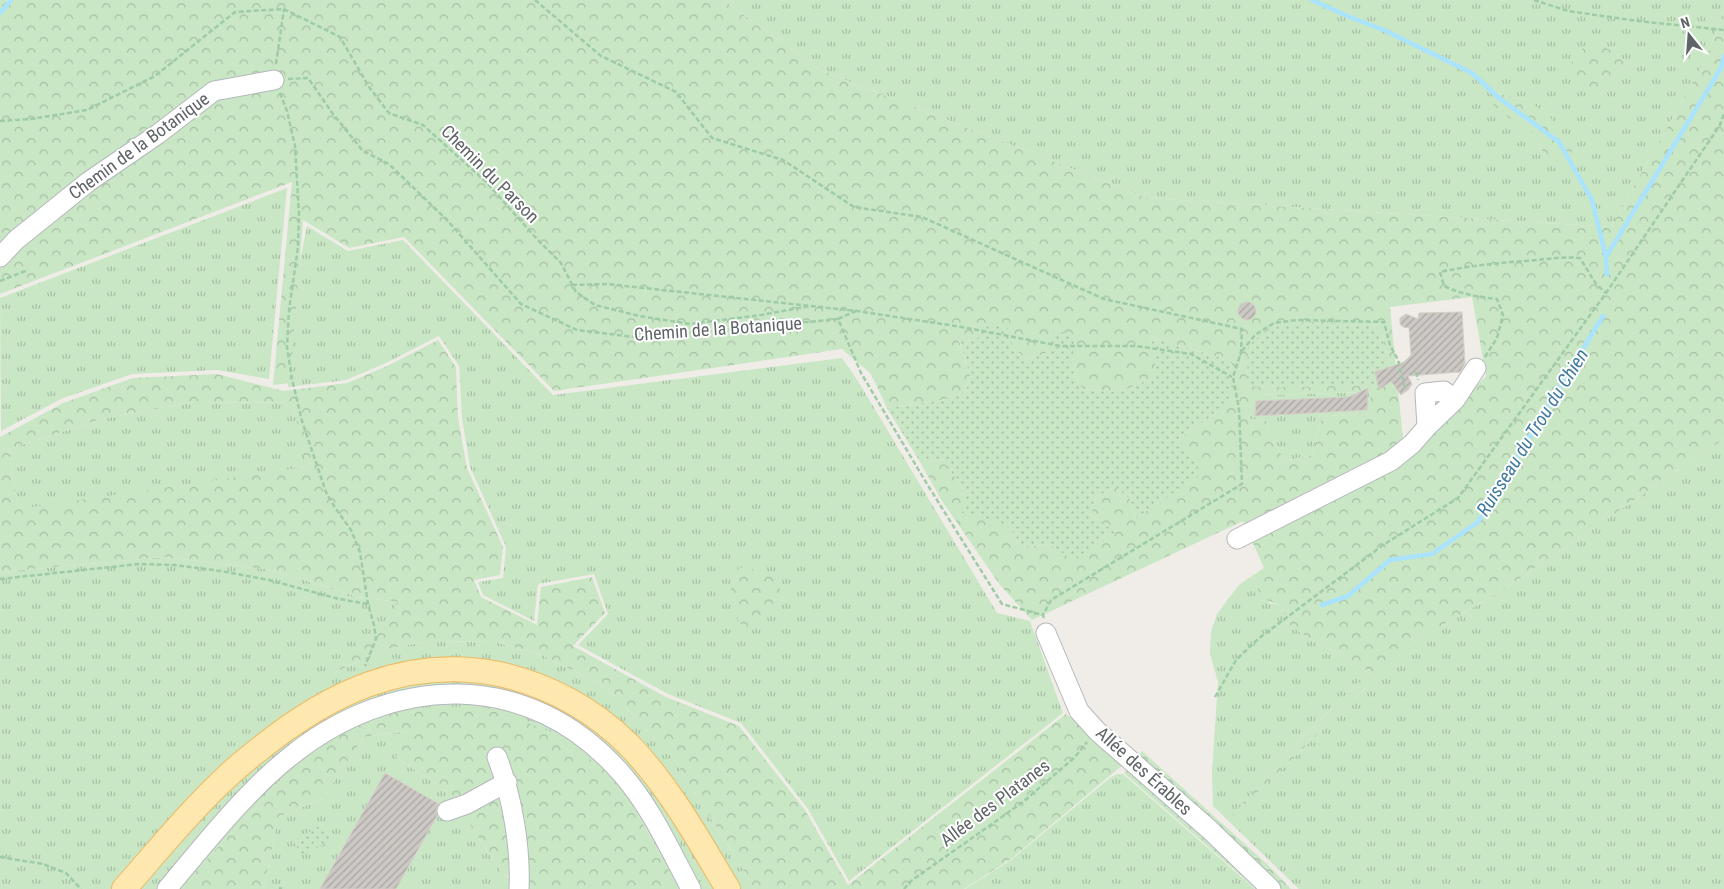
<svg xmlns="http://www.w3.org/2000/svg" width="1724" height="889" font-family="'Roboto Condensed',sans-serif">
  <defs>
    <pattern id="grass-tufts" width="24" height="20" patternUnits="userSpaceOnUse" patternTransform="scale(1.25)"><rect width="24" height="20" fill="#c9e7c5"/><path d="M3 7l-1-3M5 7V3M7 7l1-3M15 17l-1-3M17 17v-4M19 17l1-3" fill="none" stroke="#a6bfa4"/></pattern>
    <pattern id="forest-crowns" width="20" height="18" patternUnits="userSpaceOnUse" patternTransform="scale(1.25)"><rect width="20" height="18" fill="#c9e7c5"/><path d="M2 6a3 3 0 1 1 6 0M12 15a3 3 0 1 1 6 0" fill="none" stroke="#a6bfa4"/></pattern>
    <pattern id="park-dots" width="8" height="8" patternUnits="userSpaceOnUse" patternTransform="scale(1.25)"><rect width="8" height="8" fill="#c9e7c5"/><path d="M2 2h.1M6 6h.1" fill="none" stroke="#a6bfa4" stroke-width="1.8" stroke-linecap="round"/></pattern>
    <pattern id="building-hatch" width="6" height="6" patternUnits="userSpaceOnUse" patternTransform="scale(1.25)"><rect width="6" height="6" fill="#ccc8c4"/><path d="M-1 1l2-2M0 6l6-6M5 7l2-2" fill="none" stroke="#a9a6a3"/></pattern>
  </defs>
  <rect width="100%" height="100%" fill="#f0ede8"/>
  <!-- grass -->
  <path fill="url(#grass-tufts)" fill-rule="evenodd" d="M723 0H1724V9L1707 57 1611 227 1147 198 822 71ZM1614 52 1627 66 1618 72 1607 85ZM1506 96 1528 100 1546 159 1532 130Z
    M287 188 269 379 217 370 132 374 61 399 1 431 0 298Z
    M307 226 348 251 403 240 553 395 842 358 858 381 997 613 1030 621 1063 713 849 881 808 809 741 723 668 694 578 645 608 614 594 574 538 584 534 621 483 595 478 582 503 578 506 547 470 467 462 418 459 366 439 336 386 363 346 380 288 387 293 296Z
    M1370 392 1373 411 1322 417 1312 455 1284 461 1266 421 1249 419 1256 395ZM1367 397V410L1255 416 1257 401Z
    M194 402 293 403 307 467 18 510 9 449 101 419Z
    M1724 439V889H1299L1213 806 1212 771 1218 682 1210 654 1211 632 1217 614 1228 599 1240 584 1264 568 1269 603 1282 605 1288 624 1309 638 1370 672 1279 759 1234 815 1411 644 1506 588Z
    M165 557 272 570 358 597 398 602 376 639 334 673 379 651 427 641 495 642 542 655 605 686 672 756 755 889H679L636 811 614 778 414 708 302 757 194 873 182 889H0V572Z
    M408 731 396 757 450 794 499 869 514 883 513 889H396L443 806 386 773 320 889H264L278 817 322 799 364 737Z
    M1118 774H1123L1255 889H965L1011 860 1111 777Z"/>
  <!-- forest -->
  <path fill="url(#forest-crowns)" fill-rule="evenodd" d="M0 0H723L822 71 1147 198 1611 227 1707 57 1724 9V439L1506 588 1411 644 1229 820 1279 759 1370 672 1309 638 1288 624 1282 605C1263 601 1260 596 1254 579L1264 568 1243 521 1032 620 1000 585 942 501 920 462 943 460 967 494 963 513 983 516 1010 528 1021 548 1049 544 1075 560 1098 539 1116 532 1091 515 1095 497 1115 487 1130 499 1136 518 1201 474 1179 438 1215 414 1230 398 1232 361 1150 337 1155 352 1156 377 1120 392 1082 389 1071 367 1048 352 1028 360 1013 348 975 342 957 335 970 375 966 392 942 400 887 408 871 374 842 349 554 391 404 237 349 248 303 220 290 383 273 385 292 182 0 294ZM1472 297 1486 376 1405 460 1390 307ZM1244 303H1250L1255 309V315L1250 319 1244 320 1239 316V307ZM1382 333 1392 384 1283 387 1247 386 1248 366ZM1370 392 1372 411 1322 417 1312 455 1284 461 1266 421 1249 419 1257 395Z
    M1595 43 1614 52 1628 65 1618 72 1607 85 1590 90 1575 78 1572 62 1585 46Z
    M1495 91 1506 96 1528 100 1551 118 1572 147V162L1546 159 1532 130 1510 119 1490 102Z
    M438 340 456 367 458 418 467 468 503 547 500 575 474 580 481 597 537 625 541 587 592 577 605 613 573 646 666 697 739 726 805 810 848 885 1066 714 1125 763 1011 859 964 889H755L672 756 605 686 542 655 495 642 427 641 379 651 334 673 328 667 369 635 376 638 398 602 358 597 272 570 165 557 0 572V437L63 403 133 378 217 374 284 391 347 383 387 366ZM194 402 293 403 306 467 18 509 9 449 101 419Z
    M745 566C756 572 765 568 774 577 788 592 775 608 765 619 762 621 759 626 756 627 753 629 747 628 744 629L738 620V607L729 591 735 585 737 570Z
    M480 706 557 734 614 778 636 811 679 889H522L499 869 450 794 396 757 407 731 364 737 322 799 278 817 264 889H182L194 873 302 757 365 719 414 708Z
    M1142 751 1268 865 1291 889H1256L1124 773Z"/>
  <!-- park -->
  <path fill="url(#park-dots)" d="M988 322 1010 329 1013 348 1028 360 1048 352 1054 330 1076 336 1071 367 1082 389 1120 392 1155 377V352L1150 337 1232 361 1231 398 1215 414 1179 438 1202 474 1136 518 1130 499 1115 487 1095 497 1091 515 1117 532 1098 539 1075 561 1049 544 1021 548 1010 528 983 517 962 513 967 494 943 460 920 462 887 408 942 400 966 392 970 375 957 334 975 342Z
    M1318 322 1374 325 1382 333 1392 385 1283 387 1247 386 1248 347C1273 321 1284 325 1318 322Z
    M323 824 332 840 302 855 293 841Z"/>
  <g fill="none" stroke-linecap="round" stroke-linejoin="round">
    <!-- stream -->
    <path stroke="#aae3fe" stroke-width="4.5" d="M1312 0 1345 15 1386 31 1472 73 1499 98 1559 142 1592 200 1606 257
      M0 13 11 0
      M1607 275 1606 257 1721 68 1724 56
      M1322 605 1348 596 1390 560 1432 554 1478 522 1603 316"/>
  </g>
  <!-- building -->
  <path fill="url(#building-hatch)" stroke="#d5cfc6" d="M1238 311a9 9 0 1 1 18 0a9 9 0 1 1-18 0Z
    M1462 312 1465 364 1460 372 1408 376 1412 384 1408 390 1401 395 1391 381 1379 390 1375 372 1404 362 1411 355 1409 328 1403 327 1400 324V318L1406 314 1418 319 1419 313Z
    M1368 388 1367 410 1255 416 1256 401 1349 397Z
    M385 773 439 804 436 809 437 816 396 889H320Z"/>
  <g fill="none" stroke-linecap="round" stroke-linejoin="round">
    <defs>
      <path id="minor" d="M0 257 16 240 88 182 158 134 214 91 274 80
        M1427 427 1425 393 1444 391 1455 400
        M1237 539 1391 461 1412 444 1427 427 1455 400 1476 368
        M1046 633 1079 711 1097 731 1210 830 1271 889
        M497 757C512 796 521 847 519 889
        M447 811 467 804 507 782
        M167 889C203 846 243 795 287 759 391 673 528 667 621 773 651 807 670 850 691 889"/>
      <path id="major" d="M124 889C154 855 183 819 216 787 229 774 243 762 257 751 327 694 406 655 499 674 548 685 592 709 628 744 669 786 698 839 728 889"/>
    </defs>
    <!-- minor casing -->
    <use href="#minor" stroke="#b5b8bb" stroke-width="21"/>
    <!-- major casing -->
    <use href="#major" stroke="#efb862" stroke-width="26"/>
    <!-- path -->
    <path stroke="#9fcba6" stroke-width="2.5" stroke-dasharray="5 2.5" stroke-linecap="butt" d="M535 0 601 56 676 92 712 138 783 160 854 207 922 217 1104 299 1242 329 1241 352 1233 377 1239 409 1242 484 1051 600 1043 615 1044 619
      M1534 0 1568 11 1638 21 1724 30
      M276 64 284 9
      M288 79 308 78 333 114 363 151 389 164 447 220 521 304 577 330 642 338 838 319 861 373 927 484 1002 604 1043 615
      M280 93 287 111 295 146 299 214 298 247 289 310 287 347 292 379 302 421 326 492 334 506 351 530 360 552 368 604 374 625 376 639 365 666
      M0 121 31 119 87 110 155 76 235 12 284 9 340 37 369 87 389 113 423 125 486 182 537 239 561 263 576 292 595 305 639 316 690 324 761 315 810 306
      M0 281 28 270
      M572 285 607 284 857 311 962 327 1060 346H1136L1191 354 1232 377
      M838 319 856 311
      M1242 351 1255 335 1274 323 1297 320 1384 322 1390 345 1398 360 1405 388
      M1485 357 1497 338 1503 315 1497 299C1478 297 1461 294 1444 286L1440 272C1468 266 1496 263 1525 261 1544 260 1560 256 1580 258L1596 284 1606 293
      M1416 372 1418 380
      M0 579 139 564 174 565 221 571 269 580 339 599 368 604
      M1215 697 1236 660 1258 639 1383 545 1458 498 1606 293 1720 125 1724 113
      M0 857 43 864 66 873 81 889
      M279 888 282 889
      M904 889 911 881 1023 802 1075 757 1087 742"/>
    <!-- minor -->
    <use href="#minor" stroke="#fff" stroke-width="19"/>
    <!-- major -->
    <use href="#major" stroke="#fee8af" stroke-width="24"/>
  </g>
  <g text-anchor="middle" stroke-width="4" stroke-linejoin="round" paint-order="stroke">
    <!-- street labels -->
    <g font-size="18" fill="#5f6467" stroke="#fff">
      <text transform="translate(139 146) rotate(-36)" y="6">Chemin de la Botanique</text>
      <text transform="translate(490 174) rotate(45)" y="6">Chemin du Parson</text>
      <text transform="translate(718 329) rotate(-4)" y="6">Chemin de la Botanique</text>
      <text transform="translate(1144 771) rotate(42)" y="6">Allée des Érables</text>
      <text transform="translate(995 803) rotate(-37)" y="6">Allée des Platanes</text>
    </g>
    <!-- water labels -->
    <g font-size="19" font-style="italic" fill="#3f799f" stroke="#fff">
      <text transform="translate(1532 432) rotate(-58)" y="7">Ruisseau du Trou du Chien</text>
    </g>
  </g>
  <!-- north arrow -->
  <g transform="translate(1689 35) rotate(343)" stroke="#ffffff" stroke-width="4" paint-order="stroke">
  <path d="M0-4L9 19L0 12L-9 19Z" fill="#5f6467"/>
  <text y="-8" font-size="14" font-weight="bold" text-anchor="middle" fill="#5f6467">N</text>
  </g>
</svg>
